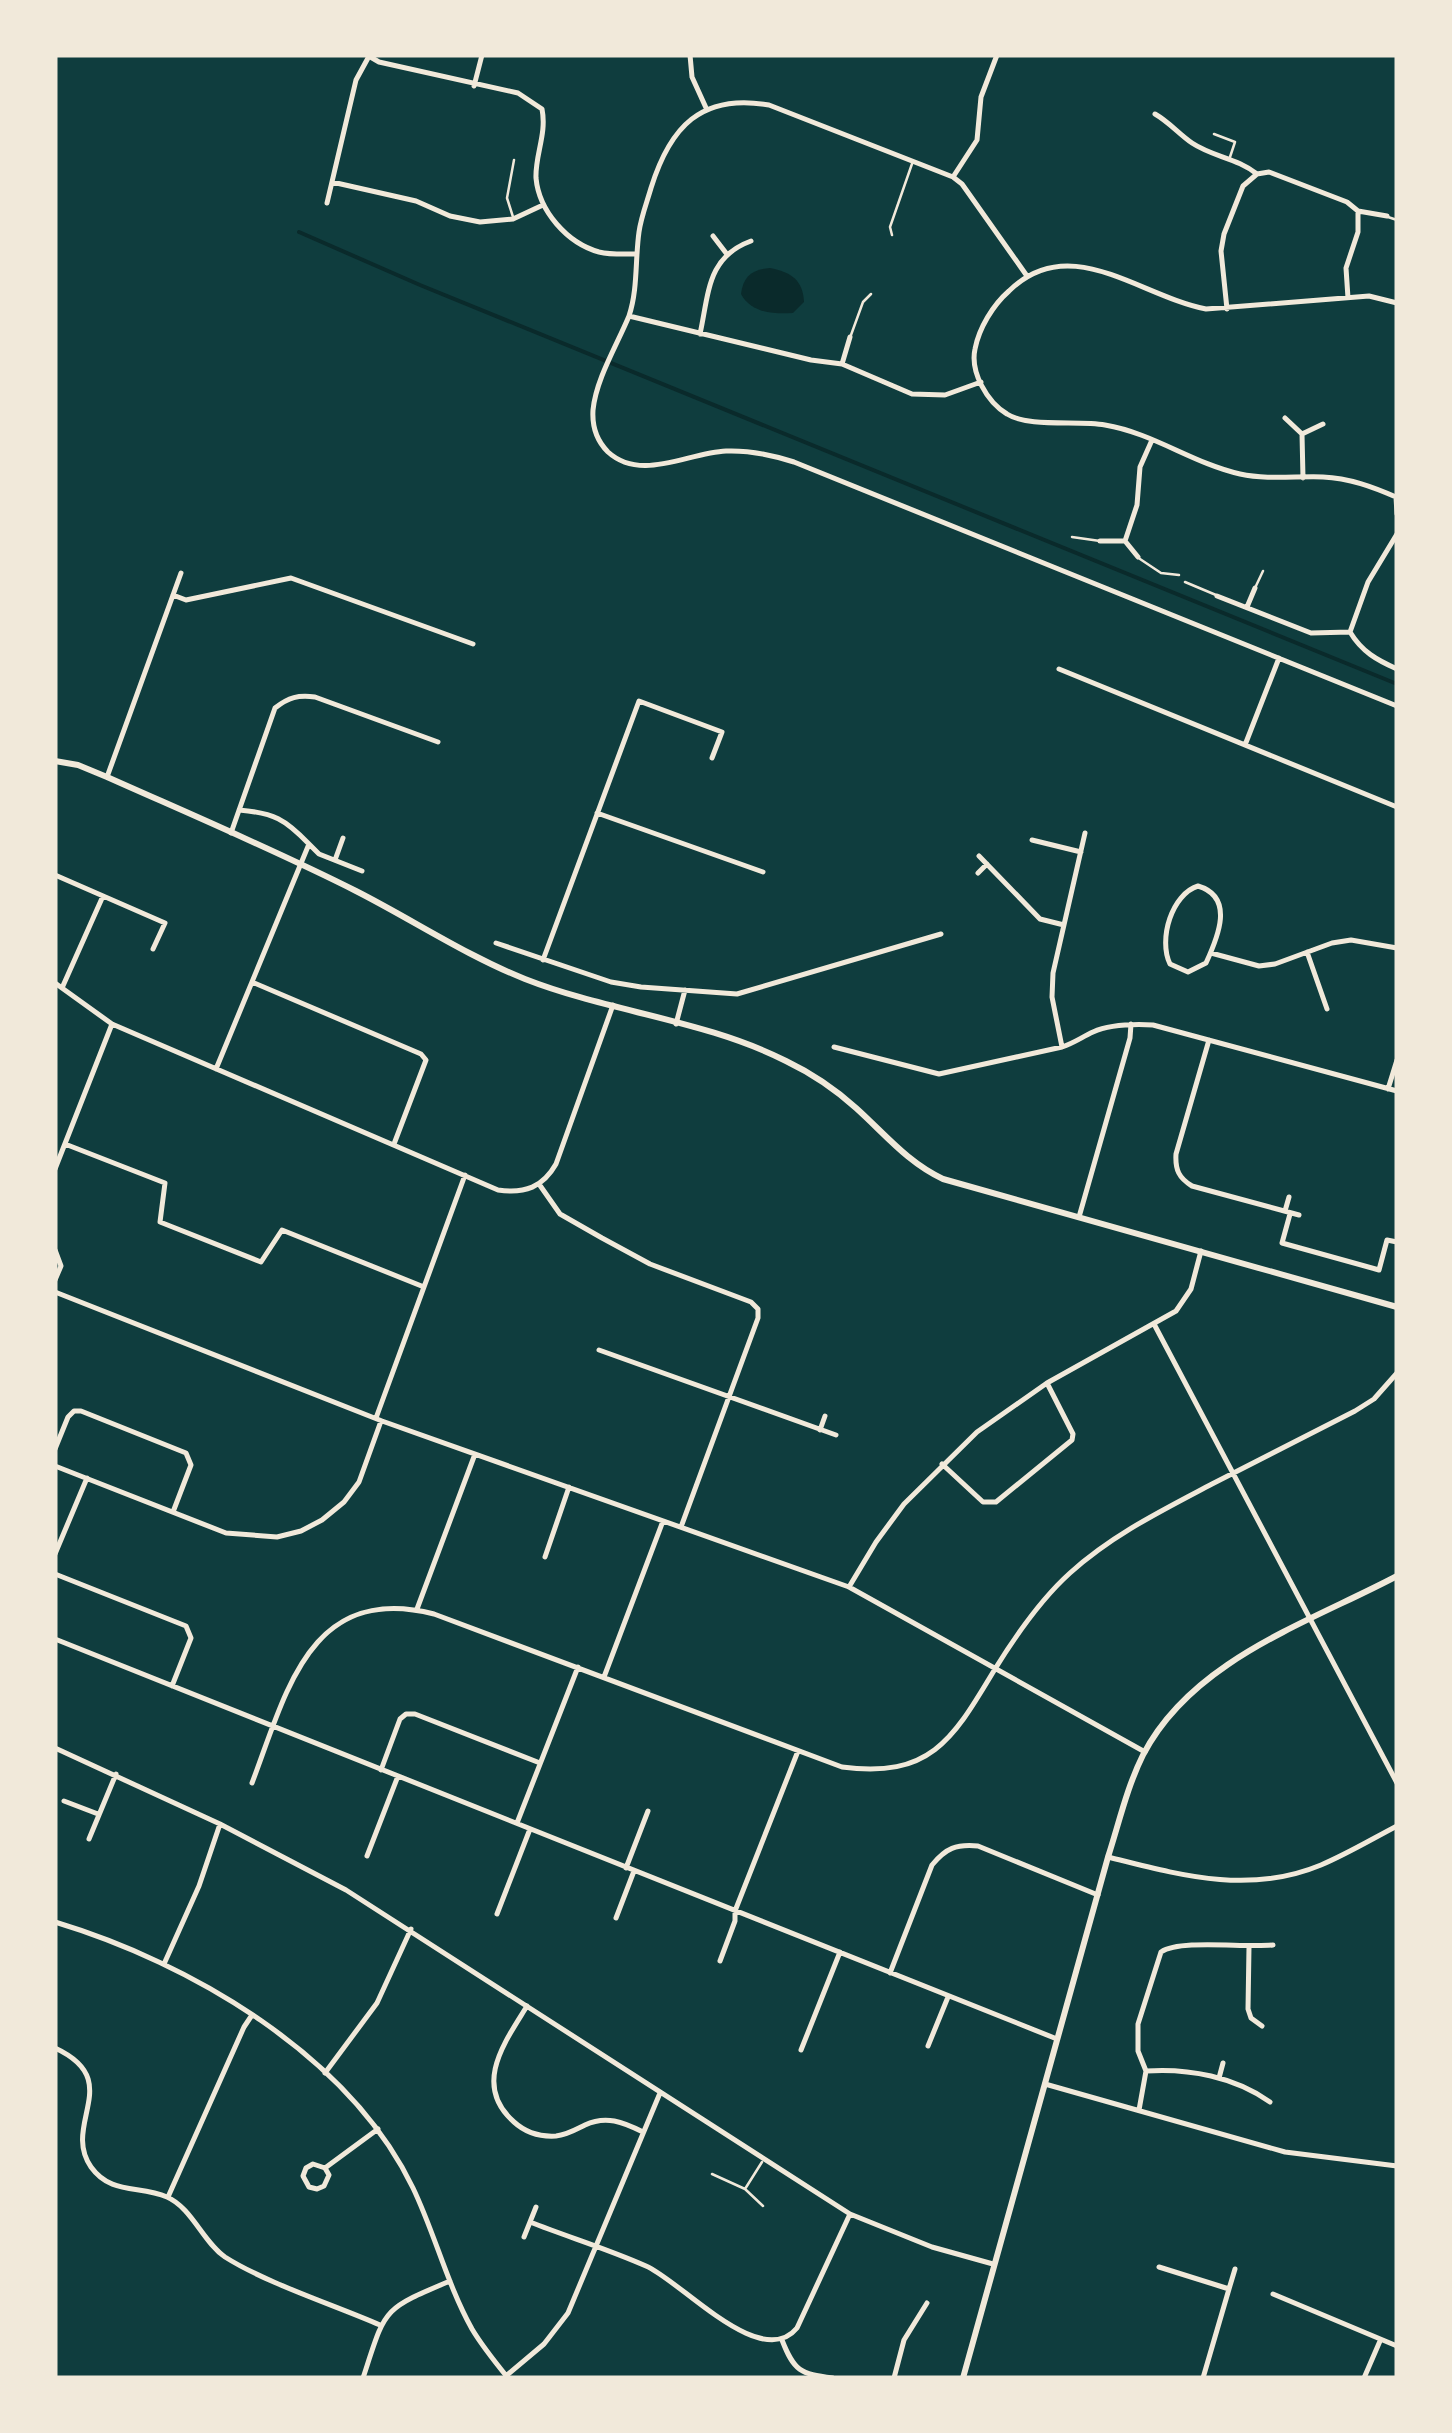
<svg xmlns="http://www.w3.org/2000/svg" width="1452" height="2433" font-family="'Zilla Slab',serif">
  <rect width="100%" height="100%" fill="#0f3d3e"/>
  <!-- water -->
  <path fill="#0a2a2b" d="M770 268C791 272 803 280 804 302L793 313C773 314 751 313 741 294 743 276 753 269 770 268Z"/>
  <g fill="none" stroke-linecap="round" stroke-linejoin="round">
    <!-- stream -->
    <path stroke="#0a2a2b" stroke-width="4" d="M299 232 420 285 1397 684"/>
    <!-- service -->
    <path stroke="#f1e9da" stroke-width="2.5" d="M1214 134 1235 142 1230 157
      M513 217 507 198 514 160
      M1388 217 1397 220
      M892 235 890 227 913 161
      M851 335 863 302 871 294
      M1072 537 1100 541
      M1140 559 1161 573 1179 575
      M1185 582 1216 595
      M1255 588 1263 571
      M712 2174 745 2189 763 2206
      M745 2189 762 2162"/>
    <!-- minor -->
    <path stroke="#f1e9da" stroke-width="5" d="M367 55 379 62 518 93 542 109C547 134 535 155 536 178 539 211 567 243 599 252 611 255 625 254 637 254
      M690 55 692 77 707 110
      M474 86 482 55
      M1155 114C1169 122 1179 134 1192 143 1213 157 1237 158 1257 174
      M953 177 977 140 981 97 997 55
      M332 182 416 201 450 216 480 222 513 219 543 205
      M327 203 356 80 368 58
      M1358 211 1387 216
      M713 236 726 253
      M1227 309 1221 251 1224 234 1243 186 1257 174 1269 172 1347 202 1358 211V232L1346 268 1348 298
      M629 316C617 345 596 379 593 410 592 426 597 441 608 452 641 482 687 453 726 451 750 450 772 455 794 462L1397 706
      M700 334C709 293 707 257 751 241
      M842 364 850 337
      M981 382 945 395 912 394 842 364 811 360 629 316C638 289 635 260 639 232 641 217 647 202 651 188 670 127 701 93 769 105L953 177 962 184 1027 276
      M1285 418 1302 434 1323 424
      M1302 434 1303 478
      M1396 497C1373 487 1349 478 1323 477 1295 476 1268 480 1240 474 1192 463 1153 433 1105 425 1078 420 1029 428 1007 414 987 402 970 372 975 349 979 328 993 305 1009 291 1070 231 1139 296 1206 309L1369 296 1397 303
      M1396 497 1397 514
      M1100 541H1125L1138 557
      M1125 541 1137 505 1140 467 1152 440
      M173 595 186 600 291 578 473 644
      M1217 596 1311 633 1350 632
      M1247 607 1255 588
      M1350 632 1368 582 1397 534
      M1350 632C1362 652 1377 660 1397 669
      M1059 669 1397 807
      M1245 745 1279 658
      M107 777 181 573
      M597 813 763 872
      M231 833 275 708C289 697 298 695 315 697L438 742
      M1032 840 1081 852
      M309 844 319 854 362 871
      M979 856 1040 919 1064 925
      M335 860 343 838
      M978 873 987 864
      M55 875 165 923 153 949
      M1198 886C1235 897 1218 937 1206 963L1188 972 1170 964C1158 939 1172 894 1198 886Z
      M496 943 611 982 641 987 737 994 941 934
      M1307 952 1327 1009
      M1211 953 1259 966 1275 964 1332 943 1351 940 1397 948
      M543 960 639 701 722 732 712 758
      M252 982 421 1054 426 1060 394 1144
      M55 983 112 1024 498 1190C525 1194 543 1187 556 1164L613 1005
      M62 988 103 896
      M676 1024 685 990
      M1209 1040 1176 1154C1175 1170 1179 1178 1192 1186L1299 1215
      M834 1047 939 1074 1062 1047C1074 1043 1082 1037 1093 1032 1111 1024 1134 1024 1153 1025L1397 1091
      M1062 1047 1052 997 1053 973 1085 833
      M216 1069 309 844C285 819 274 813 239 810
      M1388 1089 1397 1060
      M65 1144 165 1183 160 1222 261 1262 282 1230 424 1287
      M55 1169 112 1024
      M539 1184 560 1214 602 1238 650 1264 751 1302 758 1309V1318L681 1527
      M1285 1211 1289 1197
      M1290 1214 1282 1243 1379 1270 1387 1240 1397 1242
      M1079 1217 1130 1038 1131 1024
      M55 1250 61 1266 55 1280
      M55 1292 382 1421 849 1587 1145 1752
      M1154 1324 1397 1783
      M599 1350 836 1435
      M376 1418 465 1175
      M820 1430 825 1416
      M55 1449 68 1417 74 1411H81L186 1453 191 1465 173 1512
      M942 1464 983 1502H996L1072 1440 1073 1434 1047 1383
      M55 1466 226 1533 277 1537 301 1531 322 1520 344 1502 359 1482 381 1421
      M55 1554 87 1478
      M545 1557 569 1487
      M55 1574 186 1626 191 1638 172 1686
      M849 1587 876 1542 904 1504 977 1432 1047 1383 1176 1311 1191 1289 1201 1251
      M417 1609 475 1454
      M55 1639 1057 2039
      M604 1677 663 1521
      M55 1748 220 1824 346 1890 850 2214 932 2247 993 2264
      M381 1770 400 1719 406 1714H415L540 1763
      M252 1783C286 1694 309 1582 434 1614L842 1767C932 1779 954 1737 995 1669 1016 1635 1040 1600 1070 1573 1112 1535 1161 1511 1212 1484 1259 1460 1307 1436 1355 1411L1374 1399 1397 1373
      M64 1801 98 1814
      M517 1823 578 1667
      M89 1839 116 1774
      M367 1856 398 1776
      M1108 1857C1180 1875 1249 1895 1321 1865 1347 1854 1372 1839 1397 1826
      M626 1868 648 1811
      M497 1914 530 1829
      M616 1918 634 1871
      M55 1922C191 1963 349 2055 413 2188 435 2234 447 2284 472 2329 482 2346 495 2362 508 2378
      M1249 1947 1248 2009 1251 2018 1262 2026
      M720 1961 735 1921V1911L798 1751
      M164 1964 199 1886 220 1824
      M890 1973 932 1865C946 1848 956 1844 978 1846L1098 1895
      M527 2006C505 2042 472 2085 514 2122 525 2132 540 2137 556 2136 567 2135 575 2130 585 2125 606 2115 623 2122 643 2132
      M928 2046 948 1997
      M55 2048C126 2081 61 2124 91 2167 111 2195 139 2185 167 2197 192 2208 203 2242 225 2257 266 2283 334 2305 380 2325
      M801 2050 840 1952
      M1146 2071C1189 2068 1235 2077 1270 2102
      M325 2073 377 2003 411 1929
      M1219 2078 1223 2063
      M1045 2084 1285 2152 1397 2166
      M1139 2110 1146 2071 1138 2051V2024L1161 1952C1181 1939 1244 1948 1273 1945
      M325 2168 313 2164 306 2168 303 2176 309 2187 317 2189 324 2186 329 2175 325 2168 378 2129
      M168 2197 244 2027 252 2015
      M530 2222C568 2237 608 2249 646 2266 681 2281 761 2372 797 2328L850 2214
      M524 2237 536 2207
      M1159 2267 1229 2289 1203 2378
      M1229 2289 1235 2269
      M1273 2294 1397 2346
      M782 2340C794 2371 800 2374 833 2378
      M506 2376 544 2344 568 2313 660 2093
      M363 2378C386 2308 381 2310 450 2281
      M894 2378 904 2340 927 2303
      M1364 2378 1380 2341"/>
    <!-- tertiary -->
    <path stroke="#f1e9da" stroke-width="6" d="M55 761 78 765 107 777C190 814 275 850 356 891 413 920 465 955 525 979 609 1012 705 1020 786 1061 811 1073 835 1089 856 1108 885 1134 907 1162 943 1179L1397 1307
      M963 2378 1108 1857C1119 1823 1127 1787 1143 1755 1192 1660 1308 1623 1397 1576"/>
  </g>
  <!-- border -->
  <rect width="1452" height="2433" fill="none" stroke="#f1e9da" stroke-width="115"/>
</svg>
